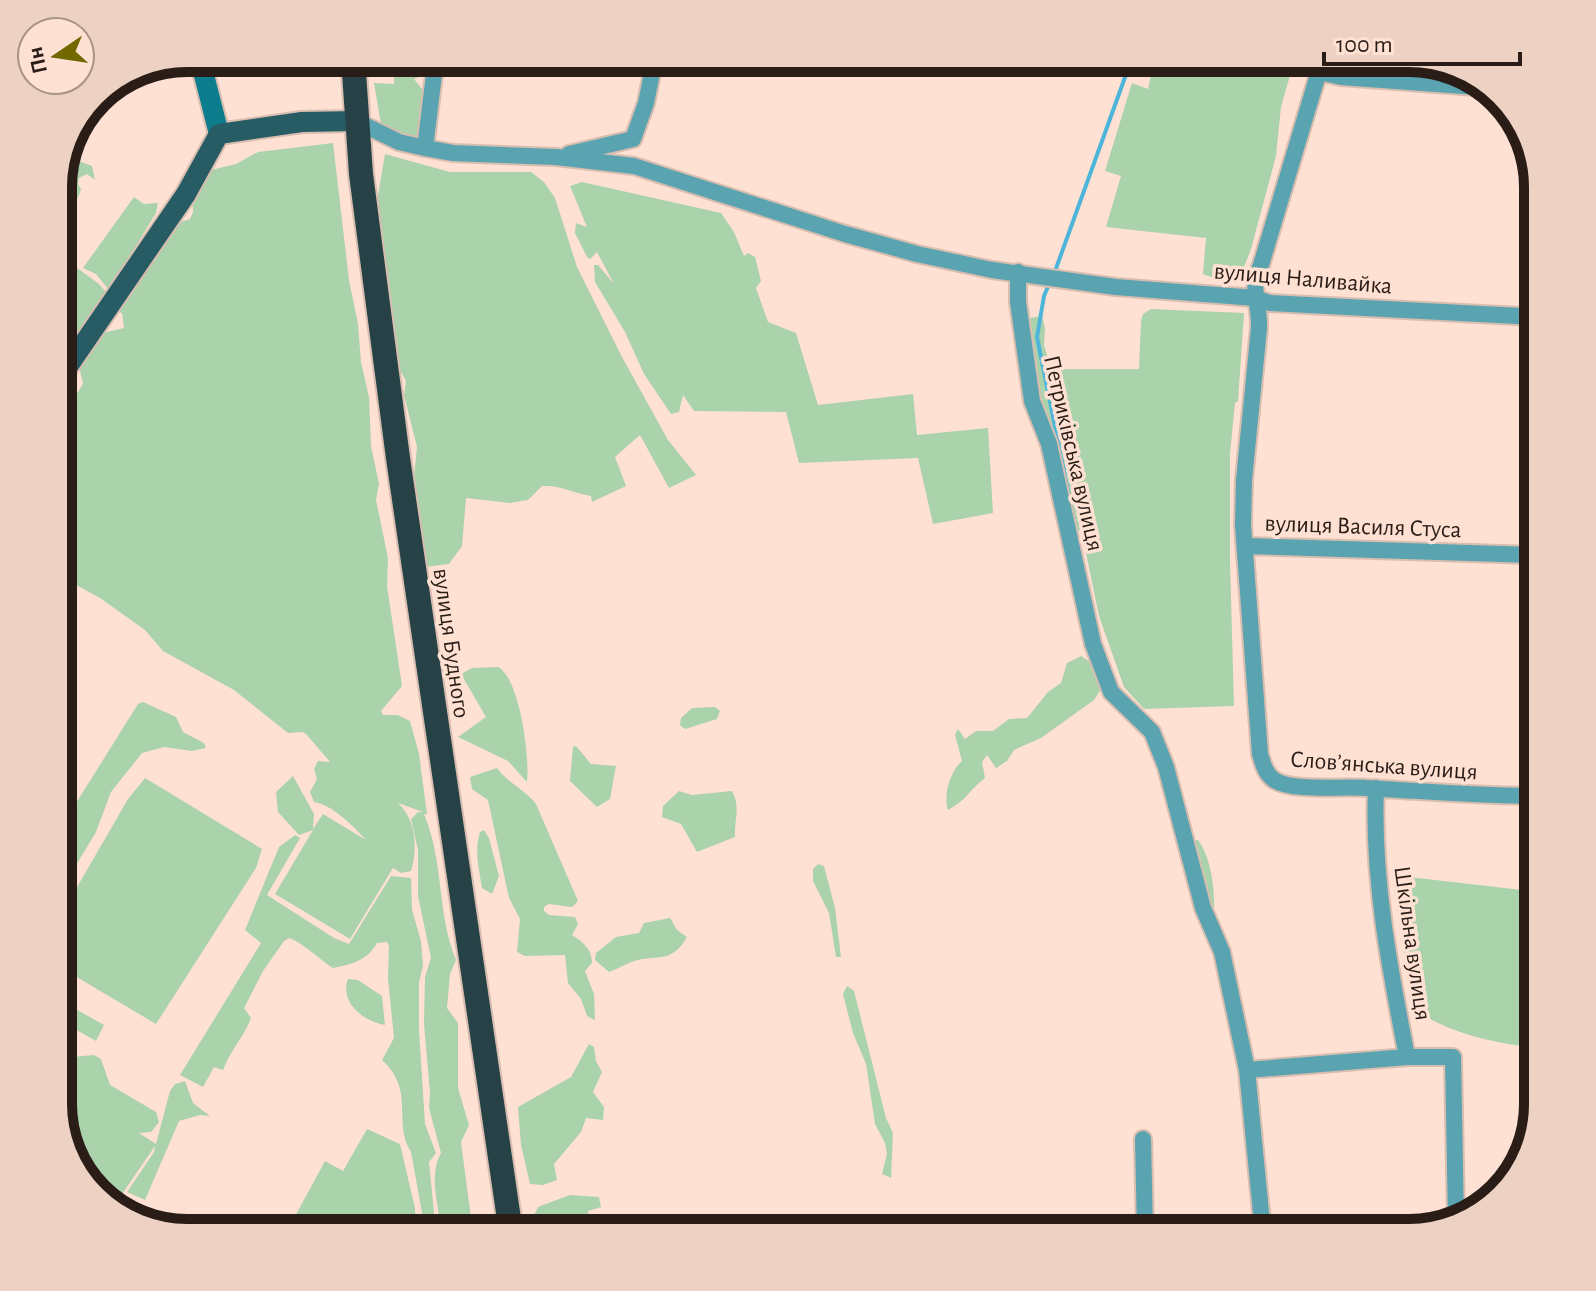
<svg xmlns="http://www.w3.org/2000/svg" width="1596" height="1291" font-family="'Alegreya Sans',sans-serif">
  <rect width="100%" height="100%" fill="#fee1d2"/>
  <!-- green -->
  <path fill="#aad2ab" d="M394 58H403L426 66 429 73 414 79 426 94 421 140 415 141 381 124 374 83 394 84Z
    M1155 58H1295L1281 107 1276 156 1251 249 1238 283 1221 281 1203 274 1206 238 1106 227 1121 176 1105 171 1132 83 1148 89Z
    M333 143 349 280 358 324 361 362 369 397 371 446 379 484 376 500 388 558 387 586 402 686 381 711 383 715H398L410 721 419 754 427 814H424C444 861 437 914 456 960L450 974 447 1008 458 1023V1088L469 1125 461 1142 473 1233H442C439 1208 428 1176 441 1153L429 1108 430 1093 424 1024 425 977 431 958 418 896V850L411 819 418 812H423L398 803C416 819 418 849 411 871L401 873 393 868 350 939 275 894 313 830 299 835 278 812 276 792 293 776 314 814 313 829 323 814 366 840C353 826 333 805 314 802L310 792 317 779 314 769 318 761 330 762 307 735 303 732 288 733 234 690 163 651 145 630 100 598 58 575V423L83 384 79 366 102 333 124 328 122 313 119 312 116 305 168 226 190 219 193 212 192 195 203 172 236 164 258 152Z
    M385 154 450 172H531L544 182 555 198 577 267 622 357 668 440 696 475 669 488 640 435 615 457 626 486 592 502 591 496C572 493 562 485 542 486L528 500 510 503 466 498 462 546 449 564 425 567 412 496 417 447 404 395 406 381 393 358 394 337 380 234 377 201Z
    M76 160 92 166 95 180 87 174 79 178 78 184 81 189 78 198 65 207 58 221V178L66 161Z
    M582 182 721 213 734 232 744 256 748 253 755 257 761 281 756 288 768 322 796 333 818 405 913 394 917 435 988 428 993 513 933 524 918 458 799 463 786 412 694 411 683 395 679 412 671 414 644 374 625 332 595 282 594 265H598L614 284 597 252 590 259 587 257 575 233 576 223 587 227 570 186Z
    M134 197 144 204 158 203 156 213 109 290 96 274 83 268Z
    M58 239 69 262 99 284 106 292 103 304 58 366Z
    M1151 309 1244 313 1238 401 1235 403 1230 454V562L1234 706 1144 709 1124 687 1099 616 1081 529 1075 534 1022 330 1030 318 1042 316 1045 328 1044 345 1058 392 1057 369H1139L1141 321 1143 314Z
    M1081 656 1100 668 1104 684 1094 700 1041 738 1014 750 1007 761 996 768 987 755 982 762 985 778C969 790 967 800 948 810 943 796 950 771 962 761L955 735 958 729 965 739 976 731H993L1009 719 1027 718 1048 692 1061 683 1067 663Z
    M498 667C520 678 530 759 527 782L508 761 458 737 486 717 461 674 472 668Z
    M143 702 176 717 183 732 204 743 206 748 192 751 164 747 142 753 111 792 96 832 58 895V832L138 704Z
    M715 707 720 711 717 719 685 729 680 725 681 718 692 708Z
    M576 746 591 764 616 766 610 799 597 807 570 781 573 747Z
    M497 768C508 783 524 789 536 804L578 901 572 907 549 904 544 907V911L549 915 575 917 578 924 572 935C583 942 592 949 592 963L585 971 594 994 595 1020 587 1016 581 999 568 983 565 955 525 956 517 952 520 919 509 898 488 800 472 789 470 777Z
    M145 778 262 849 256 868 156 1024 58 966V920L128 799Z
    M679 791 692 795 732 791C741 807 734 820 735 837L697 852 681 824 662 817 663 806Z
    M484 830 489 838 499 876 492 894 482 888C479 869 474 851 480 832Z
    M295 835 300 838 267 895 334 938 349 944 391 876 411 878 412 910 421 941 423 966 419 982V1030L425 1124 436 1153 429 1162 436 1233H429L423 1218 411 1152C392 1122 416 1091 382 1060L394 1038 388 979 389 946 387 942 377 943C367 961 352 964 333 968 320 960 302 942 289 938L284 941 263 971 244 1008 251 1018C244 1037 230 1051 223 1070L214 1067 203 1087 180 1075 261 943 245 930 279 847Z
    M1189 840H1198C1211 857 1215 890 1214 910L1211 911Z
    M818 864 824 866 835 908 841 957H836L829 913 813 881V869Z
    M1392 875 1538 892V1048C1492 1043 1450 1034 1412 1008Z
    M670 918 677 930 687 937C671 964 660 954 634 961 626 964 617 969 609 972L595 960 596 953 616 937 639 933 644 923Z
    M348 979 358 980 382 996 385 1025C364 1022 339 1002 348 979Z
    M847 986 854 991 886 1118 893 1133 891 1178 882 1174 887 1154 885 1143 875 1124 866 1064 853 1033 843 994Z
    M63 1002 104 1025 96 1041 64 1023 58 1014Z
    M589 1044 594 1047 596 1061 602 1072 593 1092 604 1107 603 1120 586 1118 581 1132 554 1164 557 1180 543 1185 530 1184 521 1145 518 1107 571 1077Z
    M94 1055 101 1059 110 1085 156 1112 159 1122 151 1132 139 1133 156 1144 170 1091 175 1084 185 1081 193 1103 210 1116 200 1115 179 1121 145 1200 127 1192 154 1152 155 1146 120 1197 126 1205 136 1204 157 1218 172 1220 188 1233 102 1201 58 1112V1082L72 1057Z
    M367 1129 400 1144 415 1208 416 1233H286L325 1161 343 1171Z
    M570 1195 599 1197 601 1207 588 1211V1220L600 1227 609 1225 619 1226 620 1233H533L530 1224 538 1207Z"/>
  <g fill="none" stroke-linecap="round" stroke-linejoin="round">
    <!-- stream -->
    <path stroke="#4cb5d9" stroke-width="4" d="M1054 274 1132 58
      M1050 282 1044 296 1037 337 1075 526"/>
    <defs>
      <path id="street" d="M1323 58 1261 265C1249 291 1260 302 1259 328L1244 480 1243 525 1260 754C1263 764 1265 773 1274 780 1293 792 1343 786 1366 788 1423 791 1480 796 1538 796
        M1319 72 1341 77 1490 88
        M356 121 399 142 425 148 453 153 556 157 634 166 845 234 917 254 992 270 1116 287 1255 298 1270 303 1538 317
        M425 148 436 58
        M569 154 633 139 646 103 655 58
        M1018 272V302L1032 401 1049 444 1093 644 1111 692 1152 732 1166 767 1203 908 1222 952 1247 1070 1407 1057
        M1245 546 1538 555
        M1376 788C1372 878 1390 970 1407 1057H1453L1456 1222
        M1247 1070 1263 1233
        M1143 1139 1145 1233"/>
      <path id="secondary" d="M196 58 204 75 219 134"/>
      <path id="primary" d="M58 381 186 194 219 134 302 122 356 121"/>
      <path id="highway" d="M353 58 361 174 398 458 511 1233"/>
    </defs>
    <!-- street casing -->
    <use href="#street" stroke="#d8beb0" stroke-width="20"/>
    <!-- secondary casing -->
    <use href="#secondary" stroke="#d8beb0" stroke-width="24"/>
    <!-- primary casing -->
    <use href="#primary" stroke="#d8beb0" stroke-width="24"/>
    <!-- highway casing -->
    <use href="#highway" stroke="#d8beb0" stroke-width="28"/>
    <!-- street -->
    <use href="#street" stroke="#5aa3b0" stroke-width="16"/>
    <!-- secondary -->
    <use href="#secondary" stroke="#0c7d8d" stroke-width="20"/>
    <!-- primary -->
    <use href="#primary" stroke="#285c65" stroke-width="20"/>
    <!-- highway -->
    <use href="#highway" stroke="#274247" stroke-width="24"/>
  </g>
  <g text-anchor="middle" stroke-width="7" stroke-linejoin="round" paint-order="stroke">
    <!-- street labels -->
    <g font-size="24" fill="#2a1d17" stroke="#fee1d2">
      <text transform="translate(1303 278) rotate(5)" y="8">вулиця Наливайка</text>
      <text transform="translate(1074 453) rotate(77)" y="8">Петриківська вулиця</text>
      <text transform="translate(1363 526) rotate(2)" y="8">вулиця Василя Стуса</text>
      <text transform="translate(452 643) rotate(82)" y="8">вулиця Будного</text>
      <text transform="translate(1384 765) rotate(4)" y="8">Словʼянська вулиця</text>
      <text transform="translate(1413 943) rotate(82)" y="8">Шкільна вулиця</text>
    </g>
  </g>
  <!-- crop -->
  <path d="M0 0H1596V1291H0ZM187 72H1409A115 115 0 0 1 1524 187V1104A115 115 0 0 1 1409 1219H187A115 115 0 0 1 72 1104V187A115 115 0 0 1 187 72Z" fill="#edd1c3" fill-rule="evenodd"/>
  <path fill="none" stroke="#2a1d17" stroke-width="10" d="M187 72H1409A115 115 0 0 1 1524 187V1104A115 115 0 0 1 1409 1219H187A115 115 0 0 1 72 1104V187A115 115 0 0 1 187 72Z"/>
  <!-- north arrow -->
  <g transform="translate(56 56) rotate(257)"><circle r="38" fill="#fee1d2" stroke="#a99387" stroke-width="2"/>
  <path d="M0-6L14 30L0 20L-14 30Z" fill="#726800"/>
  <text y="-12" font-size="22" font-weight="bold" text-anchor="middle" fill="#2a1d17">Пн</text>
  </g>
  <!-- scale -->
  <path d="M1324 52v12h196v-12" fill="none" stroke="#2a1d17" stroke-width="4"/>
  <text x="1336" y="52" font-size="24" fill="#2a1d17" stroke="#fee1d2" stroke-width="6" paint-order="stroke">100 m</text>
</svg>
